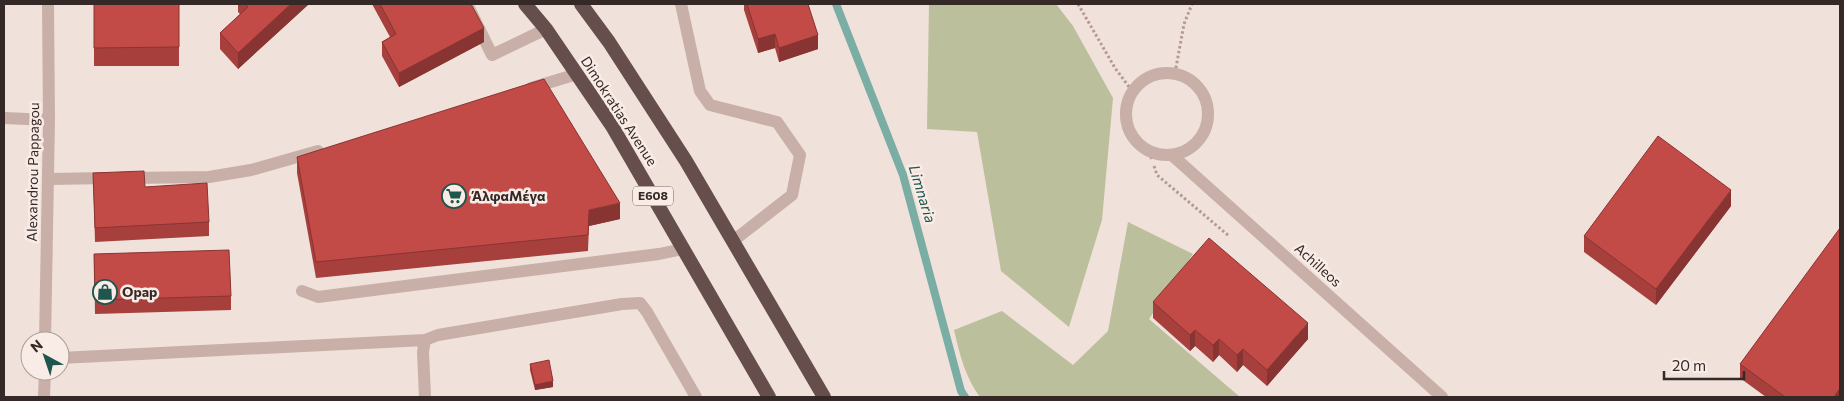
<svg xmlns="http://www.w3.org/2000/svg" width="1844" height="401" font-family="Commissioner,sans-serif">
  <rect width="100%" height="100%" fill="#f1e1db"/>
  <!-- green -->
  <path fill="#bbbf9b" d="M929 4H1056L1073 26 1113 98 1102 220 1069 327 1001 271 977 132 927 129Z
    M1128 222 1193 254 1149 319 1240 397H980C965 377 960 355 954 330L1002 311 1073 365 1108 331Z"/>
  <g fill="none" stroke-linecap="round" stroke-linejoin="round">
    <!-- stream -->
    <path stroke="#7aada4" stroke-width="8" d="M836 4 903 175 961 391 965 397"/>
    <!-- path -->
    <path stroke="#b49991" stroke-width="3" stroke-dasharray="2.5 2.5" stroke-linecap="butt" d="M1078 4 1115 68 1132 91
      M1175 73 1184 24 1192 4
      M1149 152 1152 160
      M1154 166 1157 175 1229 236"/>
    <!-- service -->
    <path stroke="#c8afa7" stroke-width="12" d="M467 4 492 55 546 29
      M531 88 577 74
      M129 178 209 177 251 170 318 151
      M49 179 109 178
      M302 291 318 297 659 254 683 249
      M425 340 423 352 425 397
      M60 358 425 340 438 335 622 304 640 303 647 312 696 397"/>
    <!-- minor -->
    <path stroke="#c8afa7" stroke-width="12" d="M681 4 700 91 710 105 777 122 800 155 792 195 733 241
      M1126 114a41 41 0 1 1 82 0a41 41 0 1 1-82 0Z
      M4 118 49 120
      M1173 156 1442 397"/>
    <!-- tertiary -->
    <path stroke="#c8afa7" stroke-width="12" d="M45 341 49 120 48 4
      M44 397 45 371"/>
    <!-- trunk -->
    <path stroke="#664e4c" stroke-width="14" d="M525 4 546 29 612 126 769 397
      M581 4 609 42 686 161 824 397"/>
  </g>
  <!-- wall -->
  <path fill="#a7403d" d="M94 4H179V66H94Z
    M238 4H309L238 69 220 49V33L240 14 238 12Z
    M372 4H452L484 42 399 87 382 56V42L390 37Z
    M744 4H808L818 49 779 62 775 48 758 53 744 10Z
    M297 157 620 219 589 226 588 251 316 278 297 173Z
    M93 173 145 187 209 222V236L95 242Z
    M1731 206 1656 305 1584 252V236Z
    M94 254 231 296V310L95 314Z
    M1153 302 1308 339 1267 386 1243 365 1237 372 1219 355 1213 362 1195 346 1190 351 1153 318Z
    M530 364 553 387 535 390 530 370Z
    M1740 364 1840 397H1766L1740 378Z"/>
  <!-- shaded-wall -->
  <path fill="#883432" d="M291 4H309L238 69V53Z
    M484 28V42L399 87V73Z
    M775 34V48L758 53V39Z
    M818 35V49L779 62V48Z
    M1731 190V206L1656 305V289Z
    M620 203V219L589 226V210Z
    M1308 323V339L1267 386V370Z
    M1195 330V346L1190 351V335Z
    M1219 339V355L1213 362V345Z
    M1243 349V365L1237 372V355Z
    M553 381V387L535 390V385Z
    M1840 388V397H1834Z"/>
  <!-- building -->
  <path fill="#c24a47" stroke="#883432" d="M94 4H179V47L94 48Z
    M245 4H291L238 53 220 33 248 7Z
    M380 4H471L484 28 399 73 382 42 396 34Z
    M747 4H808L818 35 779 48 775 34 758 39Z
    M544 79 620 203 589 210 588 235 316 262 297 157Z
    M1658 136 1731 190 1656 289 1584 236Z
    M144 171 145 187 207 183 209 222 95 228 93 173Z
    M1840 228V388L1834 397H1785L1740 364Z
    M1209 238 1308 323 1267 370 1243 349 1237 355 1219 339 1213 345 1195 330 1190 335 1153 302Z
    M229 250 231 296 95 300 94 254Z
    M549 360 553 381 535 385 530 364Z"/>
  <!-- icons -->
  <defs>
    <symbol id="supermarket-ring" viewBox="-11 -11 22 22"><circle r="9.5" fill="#f9ece7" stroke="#1e554c" stroke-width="1.5"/><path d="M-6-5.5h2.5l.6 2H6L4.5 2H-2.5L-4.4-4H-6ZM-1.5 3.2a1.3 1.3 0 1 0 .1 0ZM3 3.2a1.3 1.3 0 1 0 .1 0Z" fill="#1e554c"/></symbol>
    <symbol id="shop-ring" viewBox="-11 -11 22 22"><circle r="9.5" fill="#f9ece7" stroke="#1e554c" stroke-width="1.5"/><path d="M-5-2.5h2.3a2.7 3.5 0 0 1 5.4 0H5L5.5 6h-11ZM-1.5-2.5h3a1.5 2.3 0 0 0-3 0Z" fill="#1e554c"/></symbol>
  </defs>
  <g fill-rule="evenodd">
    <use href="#supermarket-ring" x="440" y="182" width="28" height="28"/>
    <use href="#shop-ring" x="91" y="278" width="28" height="28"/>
  </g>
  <g text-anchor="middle" stroke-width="5" stroke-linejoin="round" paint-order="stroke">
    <!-- shield labels -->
    <rect fill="#f9ece7" stroke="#706461" stroke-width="1" x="633" y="186.5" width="40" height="19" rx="4"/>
    <g font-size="12" font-weight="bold" fill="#352927">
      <text x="653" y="200">E608</text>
    </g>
    <!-- street labels -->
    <g font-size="14" fill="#352927" stroke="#f9ece7">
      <text transform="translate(619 111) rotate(57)" y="5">Dimokratias Avenue</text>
      <text transform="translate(33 172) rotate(-89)" y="5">Alexandrou Pappagou</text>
      <text transform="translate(1318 265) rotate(42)" y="5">Achilleos</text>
    </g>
    <!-- poi labels -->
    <g font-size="14" font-weight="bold" fill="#352927" stroke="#f9ece7" text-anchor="start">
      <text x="472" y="201">ΆλφαΜέγα</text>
      <text x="122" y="297">Opap</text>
    </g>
    <!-- water labels -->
    <g font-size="15" font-style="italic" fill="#1e554c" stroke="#f9ece7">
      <text transform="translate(922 194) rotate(73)" y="5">Limnaria</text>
    </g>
  </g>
  <!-- border -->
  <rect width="1844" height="401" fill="none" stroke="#352927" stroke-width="10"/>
  <!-- north arrow -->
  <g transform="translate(45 356) rotate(320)"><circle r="24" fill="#f9ece7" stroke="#ab9e9a"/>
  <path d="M0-4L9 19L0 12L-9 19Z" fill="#1e554c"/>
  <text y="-8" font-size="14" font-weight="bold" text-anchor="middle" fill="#352927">N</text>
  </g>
  <!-- scale -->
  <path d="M1664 371v8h80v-8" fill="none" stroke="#352927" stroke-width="2.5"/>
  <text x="1672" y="371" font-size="15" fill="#352927" stroke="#f9ece7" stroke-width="4" paint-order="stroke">20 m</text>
</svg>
